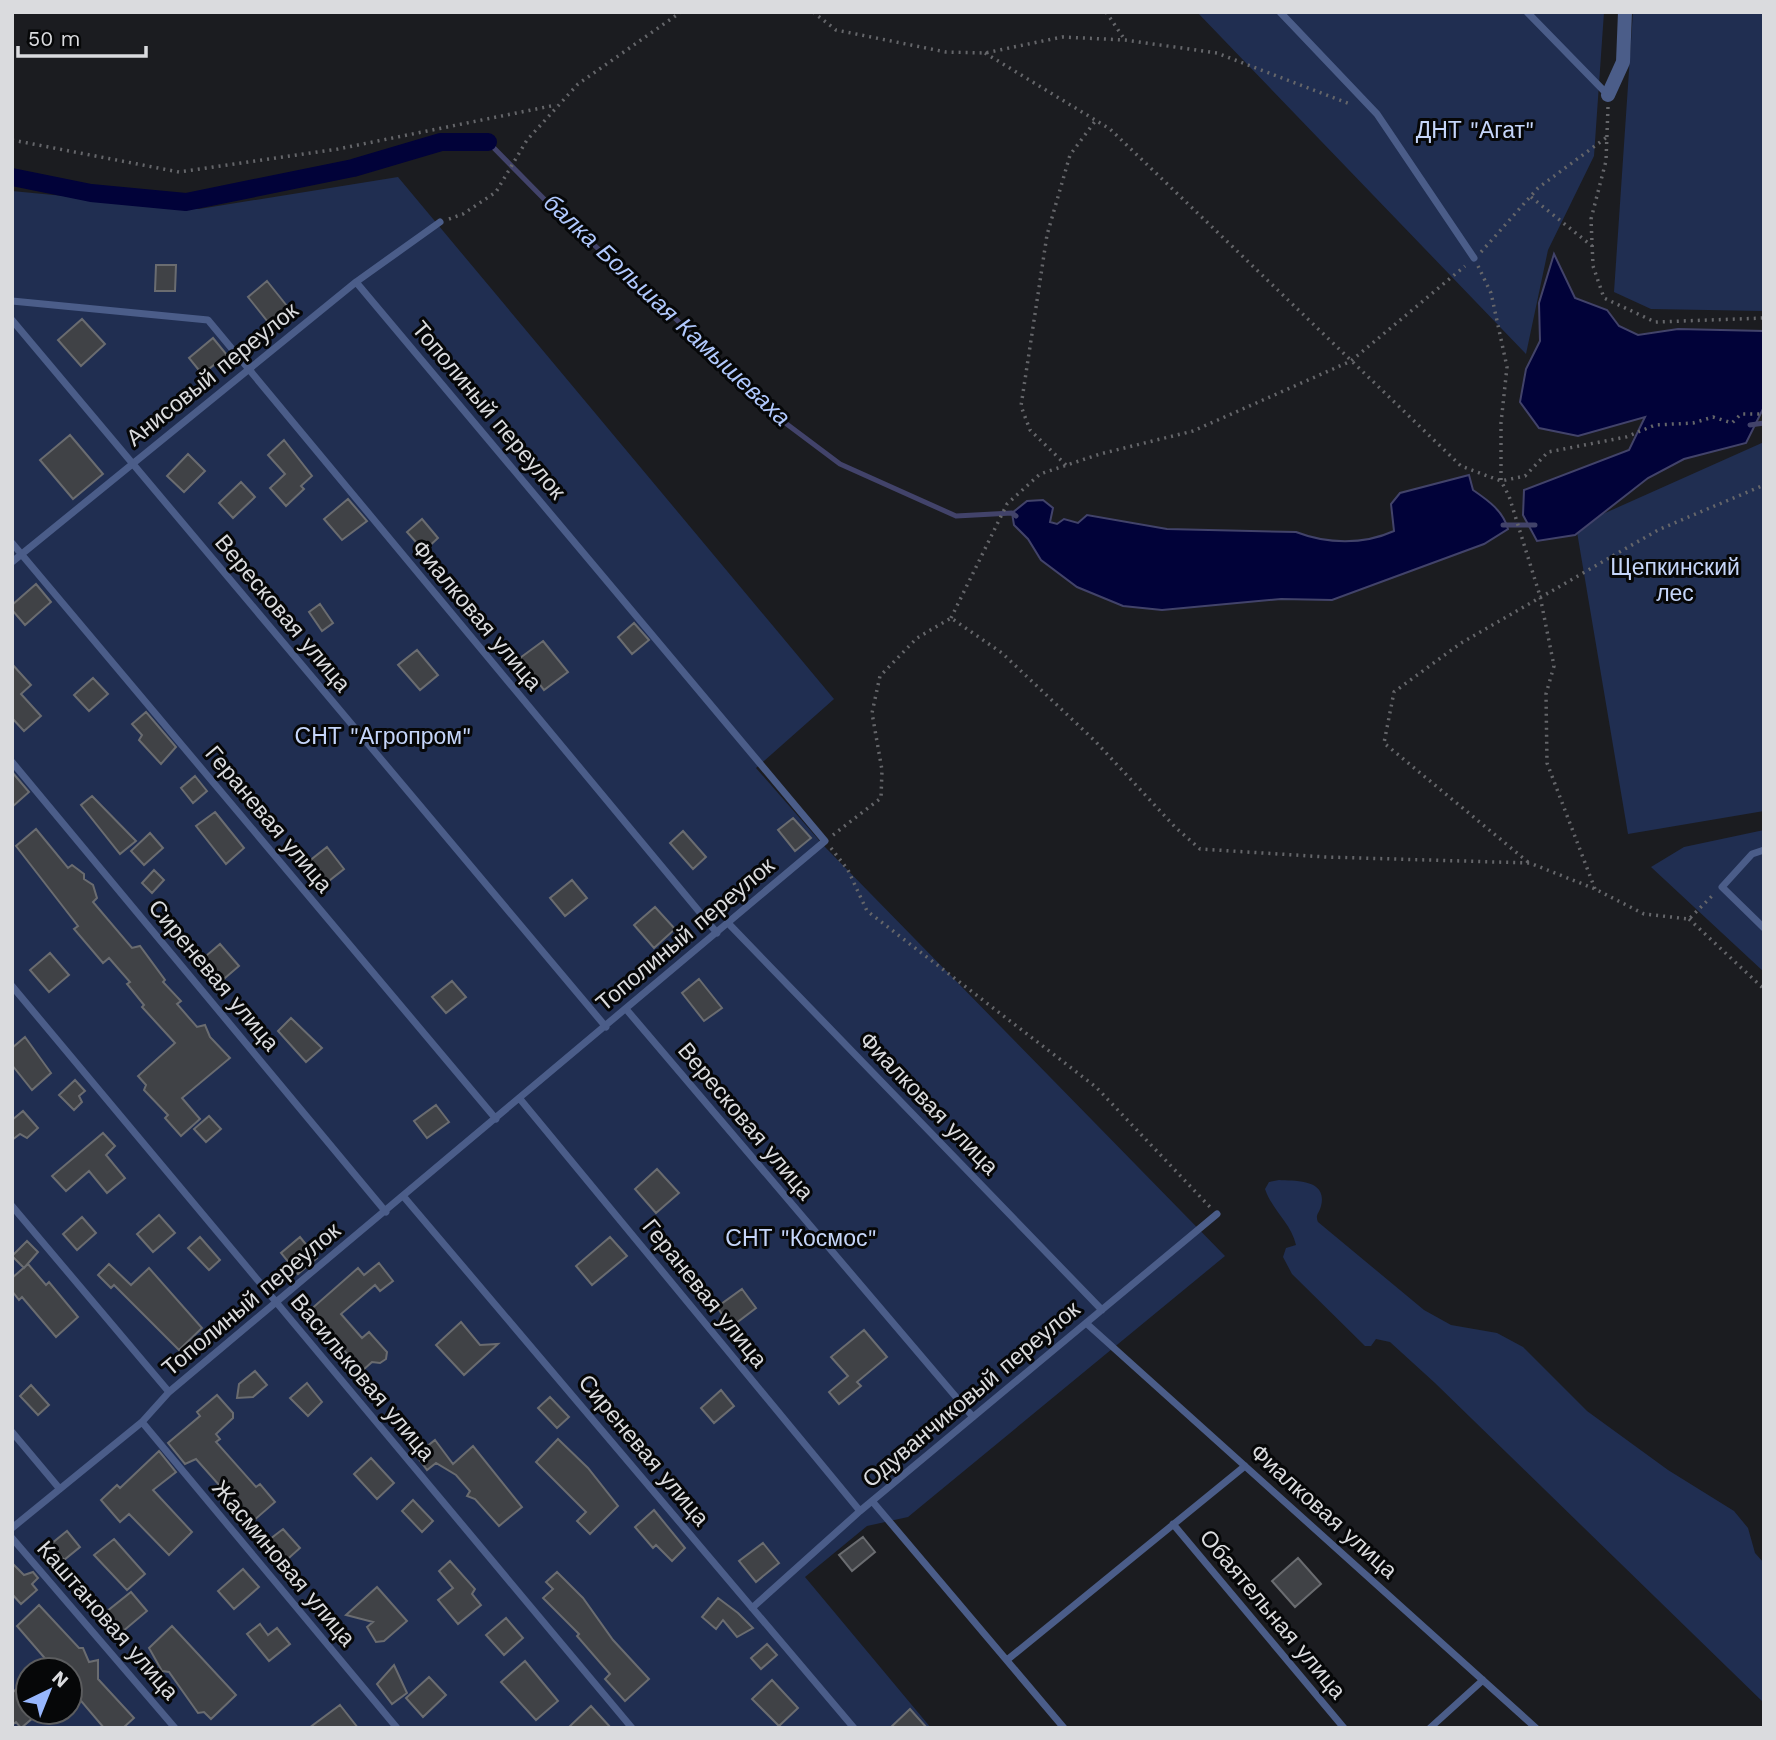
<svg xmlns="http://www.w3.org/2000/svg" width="1776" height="1740" font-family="'Work Sans',sans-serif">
  <rect width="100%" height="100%" fill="#1b1c20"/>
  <!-- green -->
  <path fill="#202e51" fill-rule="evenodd" d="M1197 12H1604L1594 156 1548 250 1526 354Z
    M1633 12H1764V311L1651 309 1614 292Z
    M398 177 834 699 756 768 825 847 1225 1256 908 1517 867 1526 805 1577 931 1728H12V191L199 209ZM28 1670H70V1712H28Z
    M1764 442V811L1628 834 1576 526Z
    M1764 830V972L1651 867 1684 847Z
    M1279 1180C1295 1181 1328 1179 1321 1206 1319 1214 1315 1214 1318 1222L1424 1310 1451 1325 1497 1333 1523 1347 1587 1411 1668 1470 1734 1511 1748 1528 1755 1553 1764 1563V1703L1435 1383 1390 1342 1376 1339 1371 1346H1365L1292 1274 1283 1257 1286 1248 1296 1245C1291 1223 1272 1210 1265 1189L1269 1182Z"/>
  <!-- water -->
  <path fill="#010239" stroke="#42436a" stroke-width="2" d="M1554 254 1575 298 1607 310 1619 326 1638 335 1678 329 1764 331V407L1746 443 1684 459 1648 478 1575 535 1537 541 1523 515 1524 490 1629 450 1645 417 1578 436 1539 428 1520 402 1526 369 1540 341 1539 303Z
    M1469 475 1473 490C1489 501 1503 511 1508 529L1484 544 1332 600 1281 599 1162 610 1123 606 1077 587 1041 560 1028 539 1014 525 1012 513 1027 501 1043 500 1053 508 1050 522 1057 524 1064 519 1078 523 1087 515 1167 529 1296 532C1327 544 1363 545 1394 531L1391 504 1400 493Z"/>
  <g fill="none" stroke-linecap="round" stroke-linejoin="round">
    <!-- stream -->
    <path stroke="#42436a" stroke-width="5" d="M488 142 550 205 689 331 768 410 840 464 956 516 1012 513 1016 516
      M1750 425 1764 423
      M1503 525H1535"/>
    <!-- canal -->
    <path stroke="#010239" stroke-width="18" d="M12 177 91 193 186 202 353 168 441 142H488"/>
  </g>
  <!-- building -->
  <path fill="#404246" stroke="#6a6c70" stroke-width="2" d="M156 265H176L175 291H155Z
    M267 281 291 311 272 327 248 297Z
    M82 319 105 344 81 366 58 340Z
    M213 338 227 355 202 374 189 358Z
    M70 435 103 474 73 499 40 460Z
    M284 440 312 476 301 486 304 489 286 506 270 488 285 474 268 455Z
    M188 454 205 471 184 492 167 476Z
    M241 482 255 497 233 518 219 503Z
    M348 499 367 521 342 540 324 519Z
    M422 519 438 538 424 551 407 532Z
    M36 584 51 602 25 625 12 610V605Z
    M320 604 333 623 322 631 309 612Z
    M634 623 649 640 632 654 618 637Z
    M543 641 568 672 544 690 520 658Z
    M417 650 438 675 420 690 398 665Z
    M12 664 31 685 21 694 41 716 24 731 12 718Z
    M93 678 108 694 89 711 74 695Z
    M146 712 176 747 161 764 139 740 142 735 132 724Z
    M12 772 29 792 12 807Z
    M195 776 207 791 193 803 181 788Z
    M92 796 136 841 120 854 81 805Z
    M215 812 244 848 226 864 196 826Z
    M793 818 811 838 795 851 778 830Z
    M36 829 68 868 72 865 84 874V879L93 885 97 898 93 902 132 948 140 946 165 980 163 982 181 1001 177 1004 197 1027 205 1025 210 1037 230 1058 182 1098 200 1119 181 1136 165 1118 168 1115 144 1090 146 1085 138 1076 175 1043 142 1007 144 1005 127 984 130 982 109 958 103 963 74 929 78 926 16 846Z
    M683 831 706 857 693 869 670 843Z
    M150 833 163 848 144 865 131 851Z
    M327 847 344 869 320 888 303 866Z
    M154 870 164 880 152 893 142 883Z
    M572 880 587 898 565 916 550 898Z
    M655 907 675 929 654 948 634 925Z
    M220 944 239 966 218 984 199 962Z
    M50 953 69 975 49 992 30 970Z
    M699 979 722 1008 704 1021 682 993Z
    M452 981 466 997 446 1013 432 997Z
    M291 1018 322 1048 306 1062 278 1031Z
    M25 1037 51 1073 32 1090 12 1065V1048Z
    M75 1080 85 1091 79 1096 82 1102 74 1110 59 1095Z
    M436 1105 449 1122 427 1138 414 1121Z
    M23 1111 38 1128 27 1138 20 1134 12 1140V1120Z
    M209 1116 221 1129 206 1142 194 1129Z
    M103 1133 115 1146 106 1155 125 1178 107 1193 89 1171 66 1191 52 1176Z
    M657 1169 679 1193 656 1213 635 1189Z
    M159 1215 175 1233 153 1252 137 1234Z
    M82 1217 96 1233 77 1250 63 1234Z
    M200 1237 220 1260 209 1270 188 1248Z
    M300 1237 317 1258 298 1274 281 1253Z
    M610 1237 627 1256 592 1285 576 1266Z
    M27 1241 38 1252 24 1268 12 1256Z
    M379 1263 393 1281 380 1291 375 1285 341 1314 362 1338 369 1332 387 1352 386 1359 380 1363 372 1362 363 1370 331 1337 327 1341 313 1324 317 1321 309 1311 358 1268 364 1275Z
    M28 1264 46 1285 49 1282 78 1317 56 1337 22 1297 19 1300 12 1291V1278Z
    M109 1264 131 1285 149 1268 202 1328 179 1350 114 1285 111 1288 98 1275Z
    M742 1289 756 1308 731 1327 717 1307Z
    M461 1322 480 1345 498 1344 464 1375 436 1345Z
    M864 1330 887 1357 857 1382 861 1386 839 1404 829 1392 848 1376 831 1357Z
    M255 1371 267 1385 253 1397 237 1398 239 1384Z
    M307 1383 322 1402 308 1416 290 1398Z
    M31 1385 49 1405 38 1415 20 1396Z
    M721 1390 734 1406 714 1423 701 1408Z
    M217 1395 233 1413V1418L216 1434 220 1439 216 1442 256 1487 260 1484 275 1502 252 1522 196 1459 185 1464 168 1443 200 1416 197 1412Z
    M550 1397 569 1417 557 1428 538 1408Z
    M558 1439 588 1468 618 1506 590 1534 577 1521 586 1512 536 1462Z
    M435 1440 453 1464 473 1446 522 1507 499 1526 475 1499 467 1496 470 1491 456 1475 436 1463 427 1470 416 1455Z
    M159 1451 176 1472 153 1490 192 1532 169 1555 129 1514 120 1522 101 1500 117 1485 120 1488Z
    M371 1458 394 1483 377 1499 354 1474Z
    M413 1500 433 1521 422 1532 402 1511Z
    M654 1510 685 1548 672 1561 656 1545 653 1548 635 1527Z
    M283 1529 300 1548 281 1565 265 1543Z
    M67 1531 80 1547 64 1560 51 1544Z
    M863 1537 875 1552 852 1571 839 1555Z
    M114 1539 145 1574 127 1590 94 1555Z
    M763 1543 779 1563 756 1582 739 1561Z
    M1298 1558 1321 1584 1295 1607 1272 1581Z
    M450 1561 475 1589 472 1594 481 1605 458 1624 438 1600 453 1588 439 1571Z
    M12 1563 24 1575 33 1572 38 1578 32 1584 37 1590 21 1604 12 1594Z
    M243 1569 259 1587 234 1609 218 1591Z
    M557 1572 583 1598 613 1640 649 1679 625 1701 605 1679 610 1674 577 1636 579 1634 543 1598 553 1589 546 1582Z
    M377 1587 407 1621 384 1641 376 1642 367 1627 373 1622 346 1615Z
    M131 1592 147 1611 122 1632 106 1612Z
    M718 1598 738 1613 753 1628 737 1637 723 1620 716 1629 702 1617Z
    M39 1605 79 1648H83L89 1662 98 1660V1679L134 1718 123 1728H104L70 1688V1670H55L17 1626Z
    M506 1618 523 1638 504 1655 486 1635Z
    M260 1624 268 1635 277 1628 290 1644 269 1661 247 1634Z
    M172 1626 236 1695 211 1719 204 1712 198 1713 169 1672 162 1671 149 1648Z
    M767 1644 777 1655 761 1669 751 1658Z
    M525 1661 558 1701 536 1720 501 1682Z
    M394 1665 407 1693 392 1704 377 1684Z
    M429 1677 446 1695 423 1717 406 1698Z
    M28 1679 27 1712H40L21 1728 16 1722 12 1725V1693Z
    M772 1680 798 1708 779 1726 752 1699Z
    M340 1705 358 1728H309Z
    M591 1706 611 1728H568Z
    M910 1709 927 1728H890Z"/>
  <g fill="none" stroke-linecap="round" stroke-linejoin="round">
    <!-- path -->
    <path stroke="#65666a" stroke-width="3.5" stroke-dasharray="2 5" stroke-linecap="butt" d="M813 12 836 30 946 52 985 53 1062 37 1125 40 1217 53 1350 104
      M1106 12 1125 40
      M985 53 1110 129 1461 466 1501 481 1525 476 1548 452 1626 437 1655 425 1693 423 1713 417 1732 423 1741 414H1764
      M1608 107 1606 161 1591 219 1593 266 1604 298 1655 322 1764 318
      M12 140 179 172 338 149 556 105
      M1531 197 1592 246
      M449 219 463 214 496 192 527 140 578 84 681 12
      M1481 252 1538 188 1607 137
      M1478 266 1491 293 1507 367 1501 423V481L1509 496 1540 596 1554 666 1546 694 1547 763 1595 889
      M1066 465 1030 430 1021 406 1047 235 1070 155 1096 120
      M951 618 1007 504 1040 474 1100 454 1193 431 1351 361 1465 266
      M833 835 881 798 882 770 872 713 880 676 917 638 951 618 1002 653 1095 741 1175 827 1200 849 1326 857 1530 863 1595 889 1644 914 1689 919 1715 893
      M831 848 848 870 867 911 1096 1087 1210 1207
      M1528 862 1384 743 1394 692 1461 643 1658 530 1764 485
      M1689 919 1764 989"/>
    <!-- service -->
    <path stroke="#4b5d89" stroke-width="7" d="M1280 12 1377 114 1474 258
      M1527 12 1607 94
      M12 301 208 320 717 933
      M12 320 606 1027
      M12 543 496 1119
      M12 562 356 282 440 222
      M12 762 386 1212
      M1764 850 1752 854 1722 887 1764 928
      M728 923 1102 1310
      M12 986 632 1728
      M626 1009 973 1417
      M520 1099 860 1511
      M404 1197 854 1728
      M12 1206 169 1392
      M1086 1323 1536 1728
      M142 1422 397 1728
      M12 1432 59 1488
      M872 1501 1064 1728
      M1173 1524 1344 1728
      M12 1528 142 1422 169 1392 825 841 356 282
      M12 1538 175 1728
      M752 1608 860 1511 1217 1214
      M1007 1660 1245 1466
      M1430 1728 1483 1680"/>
    <!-- minor -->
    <path stroke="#4b5d89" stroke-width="14" d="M1608 95 1623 62 1625 12"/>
  </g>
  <g text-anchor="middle" stroke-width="6" stroke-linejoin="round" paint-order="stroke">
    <!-- park labels -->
    <g font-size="23" fill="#c6d6fa" stroke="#060708">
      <text x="1475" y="138">ДНТ "Агат"</text>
      <text x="1675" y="575">Щепкинский<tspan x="1675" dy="26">лес</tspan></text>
      <text x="383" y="744">СНТ "Агропром"</text>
      <text x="801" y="1246">СНТ "Космос"</text>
    </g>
    <!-- street labels -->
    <g font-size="23" fill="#dadbde" stroke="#060708">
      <text transform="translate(212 374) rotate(-39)" y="8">Анисовый переулок</text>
      <text transform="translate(489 410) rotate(50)" y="8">Тополиный переулок</text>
      <text transform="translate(283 613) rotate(50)" y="8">Вересковая улица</text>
      <text transform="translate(477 615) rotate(50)" y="8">Фиалковая улица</text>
      <text transform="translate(269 819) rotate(50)" y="8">Гераневая улица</text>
      <text transform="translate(685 934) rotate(-40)" y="8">Тополиный переулок</text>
      <text transform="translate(214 975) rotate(50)" y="8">Сиреневая улица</text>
      <text transform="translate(929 1103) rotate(46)" y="8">Фиалковая улица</text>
      <text transform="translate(746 1121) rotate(50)" y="8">Вересковая улица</text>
      <text transform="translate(705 1293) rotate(51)" y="8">Гераневая улица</text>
      <text transform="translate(251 1299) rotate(-40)" y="8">Тополиный переулок</text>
      <text transform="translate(363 1377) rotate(50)" y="8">Васильковая улица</text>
      <text transform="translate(971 1394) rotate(-40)" y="8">Одуванчиковый переулок</text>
      <text transform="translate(644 1450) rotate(50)" y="8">Сиреневая улица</text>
      <text transform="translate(1324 1511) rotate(42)" y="8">Фиалковая улица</text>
      <text transform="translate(284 1563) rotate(50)" y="8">Жасминовая улица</text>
      <text transform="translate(1273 1614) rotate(50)" y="8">Обаятельная улица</text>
      <text transform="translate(108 1620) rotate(49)" y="8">Каштановая улица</text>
    </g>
    <!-- water labels -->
    <g font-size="24" font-style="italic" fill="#b0c8fd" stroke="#060708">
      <text transform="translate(667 310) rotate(43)" y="8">балка Большая Камышеваха</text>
    </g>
  </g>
  <!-- border -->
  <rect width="1776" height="1740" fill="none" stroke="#dadbde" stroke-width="28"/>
  <!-- north arrow -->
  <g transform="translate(49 1691) rotate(43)"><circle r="33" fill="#060708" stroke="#5b5c5e" stroke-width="2"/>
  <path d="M0-5L12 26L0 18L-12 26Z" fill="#97b6fd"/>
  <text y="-10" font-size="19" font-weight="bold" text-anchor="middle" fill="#dadbde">N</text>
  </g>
  <!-- scale -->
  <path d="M18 46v10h128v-10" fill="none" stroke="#dadbde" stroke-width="3.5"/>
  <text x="28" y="46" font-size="21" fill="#dadbde" stroke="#060708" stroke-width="5" paint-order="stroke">50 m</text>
</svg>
